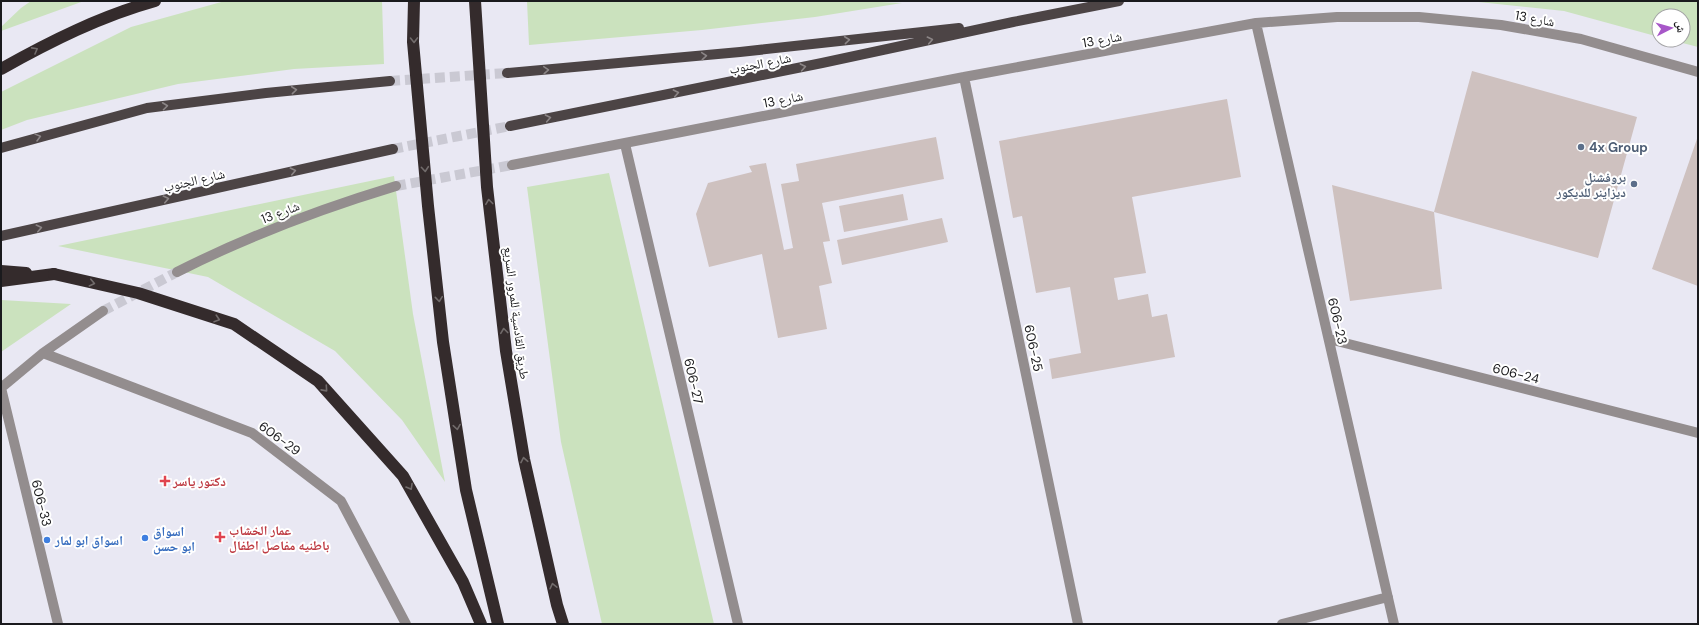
<svg xmlns="http://www.w3.org/2000/svg" width="1699" height="625" font-family="'DM Sans','Noto Naskh Arabic',sans-serif">
  <rect width="100%" height="100%" fill="#e9e8f3"/>
  <!-- green -->
  <path fill="#cbe2be" d="M31 1H84L1 31V27L21 8Z
    M225 1H382L384 64 294 69 178 84 27 120 1 130V92L131 27Z
    M527 1H859L902 3 815 17 702 30 529 45Z
    M1469 1H1698V47L1671 40H1683V16H1659V37L1564 11Z
    M609 173 714 624H602L561 442 527 187Z
    M394 176 413 314 445 482 402 420 335 351 208 277 58 246Z
    M1 300 71 304 1 352Z"/>
  <!-- building -->
  <path fill="#cec1bf" d="M1472 71 1637 117 1598 258 1434 212Z
    M1227 99 1241 177 1132 197 1146 273 1114 278 1118 300 1148 294 1152 317 1167 314 1175 357 1052 379 1049 359 1081 353 1070 287 1036 293 1022 216 1013 218 999 141Z
    M1698 136V286L1652 269Z
    M936 137 944 179 822 203 830 241 823 242 832 283 819 286 827 329 778 338 762 254 709 267 696 214 708 183 752 172 749 166 766 163 784 250 793 248 781 184 799 181 796 164Z
    M1332 185 1434 212 1442 289 1350 301Z
    M903 194 908 220 844 232 839 206Z
    M942 218 948 242 842 265 837 240Z"/>
  <g fill="none" stroke-linecap="round" stroke-linejoin="round">
    <!-- minor-tunnel -->
    <path stroke="#cac9d3" stroke-width="10" stroke-dasharray="10 5" stroke-linecap="butt" d="M396 186 512 165
      M103 311 177 272"/>
    <!-- primary-tunnel -->
    <path stroke="#cac9d3" stroke-width="10" stroke-dasharray="10 5" stroke-linecap="butt" d="M390 81 507 73
      M393 149 510 126"/>
    <!-- minor -->
    <path stroke="#938d8e" stroke-width="10" d="M1256 23 1394 624
      M964 77 1078 624
      M625 144 738 624
      M512 165 964 77 1256 23 1337 17H1419L1501 25 1581 39 1698 72
      M177 272C248 236 320 209 396 186
      M1329 339 1698 433
      M43 353 252 433 341 501 406 624
      M1 388 58 624
      M1 388 43 353 103 311
      M1282 624 1388 597"/>
    <!-- primary -->
    <path stroke="#4c4445" stroke-width="10" d="M507 73 740 52 959 28
      M510 126 822 63 1013 22 1119 1
      M1 148 147 108 266 93 390 81
      M1 236 393 149"/>
    <!-- motorway -->
    <path stroke="#342b2c" stroke-width="12" d="M1 69C51 41 101 16 155 1
      M1 271 26 273
      M1 281 54 274"/>
    <!-- motorway-bridge -->
    <path stroke="#342b2c" stroke-width="12" d="M414 1 413 42 428 206 443 342 466 490 498 624
      M475 1 487 187 506 351 524 459 557 605 563 624
      M54 274 138 293 234 324 318 381 403 476 463 582 481 624"/>
  </g>
  <!-- one-way arrows -->
  <defs><path id="oneway-chevron" d="M-2-3.5L2.5 0L-2 3.5" fill="none" stroke-width="1.6" stroke-linecap="round" stroke-linejoin="round"/></defs>
  <g stroke="#716b6b">
    <use href="#oneway-chevron" transform="translate(414 40) rotate(89)"/>
    <use href="#oneway-chevron" transform="translate(35 50) rotate(-29)"/>
    <use href="#oneway-chevron" transform="translate(425 169) rotate(85)"/>
    <use href="#oneway-chevron" transform="translate(489 202) rotate(-97)"/>
    <use href="#oneway-chevron" transform="translate(92 283) rotate(13)"/>
    <use href="#oneway-chevron" transform="translate(439 299) rotate(84)"/>
    <use href="#oneway-chevron" transform="translate(217 319) rotate(18)"/>
    <use href="#oneway-chevron" transform="translate(504 331) rotate(-97)"/>
    <use href="#oneway-chevron" transform="translate(325 389) rotate(48)"/>
    <use href="#oneway-chevron" transform="translate(457 427) rotate(81)"/>
    <use href="#oneway-chevron" transform="translate(524 460) rotate(-101)"/>
    <use href="#oneway-chevron" transform="translate(410 487) rotate(60)"/>
    <use href="#oneway-chevron" transform="translate(553 586) rotate(-103)"/>
  </g>
  <g stroke="#8b8586">
    <use href="#oneway-chevron" transform="translate(847 40) rotate(-6)"/>
    <use href="#oneway-chevron" transform="translate(930 40) rotate(-12)"/>
    <use href="#oneway-chevron" transform="translate(704 56) rotate(-5)"/>
    <use href="#oneway-chevron" transform="translate(803 67) rotate(-11)"/>
    <use href="#oneway-chevron" transform="translate(546 70) rotate(-4)"/>
    <use href="#oneway-chevron" transform="translate(294 90) rotate(-6)"/>
    <use href="#oneway-chevron" transform="translate(676 93) rotate(-11)"/>
    <use href="#oneway-chevron" transform="translate(165 106) rotate(-7)"/>
    <use href="#oneway-chevron" transform="translate(548 118) rotate(-11)"/>
    <use href="#oneway-chevron" transform="translate(38 137) rotate(-15)"/>
    <use href="#oneway-chevron" transform="translate(293 171) rotate(-13)"/>
    <use href="#oneway-chevron" transform="translate(166 199) rotate(-13)"/>
    <use href="#oneway-chevron" transform="translate(39 228) rotate(-13)"/>
  </g>
  <!-- markers -->
  <g fill="#5c6f8a" stroke="#fff" stroke-width="1.5">
    <circle cx="1581" cy="147" r="4"/>
    <circle cx="1634" cy="184" r="4"/>
  </g>
  <g fill="#e0444e" stroke="#fff" stroke-width="1.5">
    <path d="M163 475h4v4h4v4h-4v4h-4v-4h-4v-4h4z"/>
    <path d="M218 531h4v4h4v4h-4v4h-4v-4h-4v-4h4z"/>
  </g>
  <g fill="#3f7fe0" stroke="#fff" stroke-width="1.5">
    <circle cx="145" cy="538" r="4"/>
    <circle cx="47" cy="540" r="4"/>
  </g>
  <g text-anchor="middle" stroke-width="4" stroke-linejoin="round" paint-order="stroke">
    <!-- street labels -->
    <g font-size="13" fill="#1a1a1d" stroke="#fff">
      <text transform="translate(1535 18) rotate(10)" y="5">شارع 13</text>
      <text transform="translate(1102 39) rotate(-10)" y="5">شارع 13</text>
      <text transform="translate(760 63) rotate(-11)" y="5">شارع الجنوب</text>
      <text transform="translate(783 99) rotate(-11)" y="5">شارع 13</text>
      <text transform="translate(194 180) rotate(-13)" y="5">شارع الجنوب</text>
      <text transform="translate(280 212) rotate(-21)" y="5">شارع 13</text>
      <text transform="translate(517 313) rotate(83)" y="5">طريق القادسية للمرور السريع</text>
      <text transform="translate(1338 321) rotate(77)" y="5">606-23</text>
      <text transform="translate(1034 348) rotate(78)" y="5">606-25</text>
      <text transform="translate(1516 373) rotate(14)" y="5">606-24</text>
      <text transform="translate(694 381) rotate(77)" y="5">606-27</text>
      <text transform="translate(280 438) rotate(36)" y="5">606-29</text>
      <text transform="translate(42 503) rotate(76)" y="5">606-33</text>
    </g>
    <!-- service labels -->
    <g font-size="13" font-weight="bold" fill="#4e5e75" stroke="#fff" text-anchor="start">
      <text x="1589" y="152">4x Group</text>
      <text x="1626" y="182" text-anchor="end">بروفشنل<tspan x="1626" dy="15">ديزاينر للديكور</tspan></text>
    </g>
    <!-- health labels -->
    <g font-size="13" font-weight="bold" fill="#be3a42" stroke="#fff" text-anchor="start">
      <text x="173" y="486">دكتور ياسر</text>
      <text x="229" y="535">عمار الخشاب<tspan x="229" dy="15">باطنيه مفاصل اطفال</tspan></text>
    </g>
    <!-- shop labels -->
    <g font-size="13" font-weight="bold" fill="#366cbe" stroke="#fff" text-anchor="start">
      <text x="153" y="536">اسواق<tspan x="153" dy="15">ابو حسن</tspan></text>
      <text x="55" y="545">اسواق ابو لمار</text>
    </g>
  </g>
  <!-- border -->
  <rect width="1699" height="625" fill="none" stroke="#1a1a1d" stroke-width="4"/>
  <!-- north arrow -->
  <g transform="translate(1671 28) rotate(84)"><circle r="19" fill="#ffffff" stroke="#a3a3a5"/>
  <path d="M0-3L7 15L0 10L-7 15Z" fill="#a757c8"/>
  <text y="-6" font-size="11" font-weight="bold" text-anchor="middle" fill="#1a1a1d">ش</text>
  </g>
</svg>
